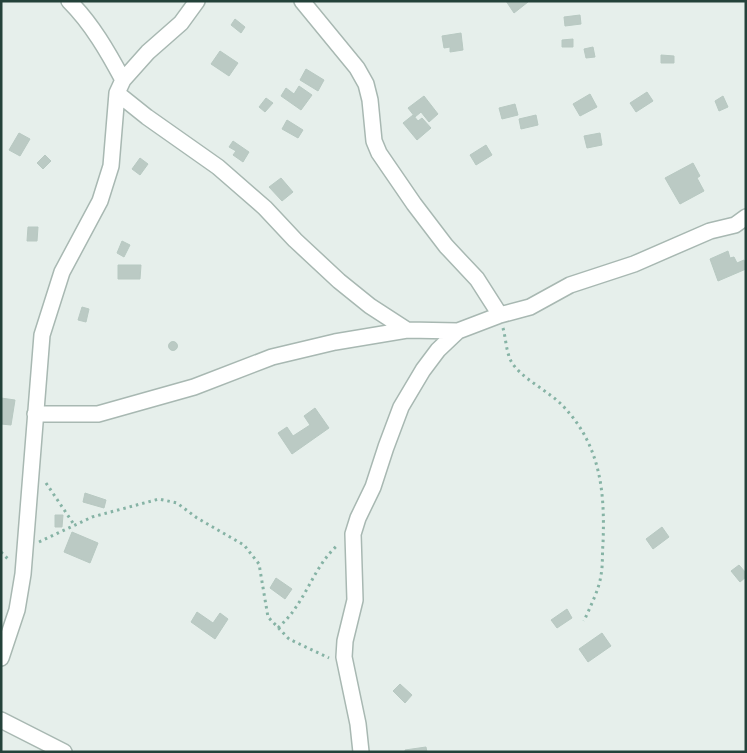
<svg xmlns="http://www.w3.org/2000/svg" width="747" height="753" font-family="'Alegreya Sans',sans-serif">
  <rect width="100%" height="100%" fill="#e6efeb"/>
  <!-- building -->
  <path fill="#bbcac4" stroke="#b8c9c2" d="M506 1H527L528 2 514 13Z
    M580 15 581 24 565 26 564 17Z
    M235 19 245 27 241 33 231 25Z
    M461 33 463 50 450 52V47L444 48 442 36Z
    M573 39V47H562V40Z
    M593 47 595 57 586 58 584 49Z
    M220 51 238 63 229 76 211 64Z
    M661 55 674 56V63H661Z
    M306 69 324 80 318 91 300 80Z
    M299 86 312 95 301 110 281 96 286 88 294 94Z
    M647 92 653 101 636 112 630 103Z
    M590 94 597 107 580 116 573 104Z
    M424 96 438 114 429 122 421 112 415 117 408 108Z
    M723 96 728 107 719 111 715 101Z
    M266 98 273 103 265 112 259 107Z
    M515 104 518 115 502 119 499 108Z
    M413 115 418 121 422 118 431 128 417 140 403 123Z
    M536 115 538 125 521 129 519 119Z
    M287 120 303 130 298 138 282 129Z
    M19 133 30 139 20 156 9 150Z
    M600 133 602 145 587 148 584 136Z
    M233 141 249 152 243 162 233 155 236 151 229 147Z
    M486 145 492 155 476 165 470 155Z
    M45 155 51 161 43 169 37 163Z
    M140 158 148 164 140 175 132 169Z
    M693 163 700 176 697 178 704 191 680 204 665 178Z
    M281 178 293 192 282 201 269 187Z
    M28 227H38L37 241H27Z
    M122 241 130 245 124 257 117 253Z
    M728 251 730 258 734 257 737 263 744 260 746 269 718 281 710 259Z
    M118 265H141L140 279H118Z
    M82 307 89 309 86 322 78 320Z
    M168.5 346a4.5 4.5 0 1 1 9 0a4.5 4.5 0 1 1-9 0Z
    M1 398 15 400 11 425 1 424Z
    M315 408 329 428 292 454 278 433 287 427 293 436 310 425 304 416Z
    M85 493 106 500 104 508 83 502Z
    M55 515H63L62 527H55Z
    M662 527 669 537 653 549 646 539Z
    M72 532 98 543 90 563 64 552Z
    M739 565 746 573V577L740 582 731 571Z
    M276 578 292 589 285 599 270 588Z
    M567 609 572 618 557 628 551 620Z
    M197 612 213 623 220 613 228 619 215 639 191 622Z
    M602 633 611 646 588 662 579 649Z
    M400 684 412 695 405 703 393 691Z
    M426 747 427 752H405V750Z"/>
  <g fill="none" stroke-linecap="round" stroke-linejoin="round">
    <defs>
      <path id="minor" d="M69 1C92 24 108 52 123 80
        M302 1 357 68 366 84 370 100 374 141 379 153 414 204 446 246 477 279 500 315
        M117 93 147 117 218 167 265 208 295 240 339 281 370 306 407 330
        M35 414H98L194 387 272 357 335 342 407 330 458 331
        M1 658 17 610 23 574 42 335 62 272 100 201 111 166 117 93 123 80 148 52 181 23 197 1
        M1 720 64 752
        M361 752 358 724 344 657 345 641 355 600 353 534 358 518 373 487 386 447 401 407 423 370 438 350 458 331 500 315 530 307 570 285 634 264 710 231 735 225 746 217"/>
    </defs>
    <!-- minor casing -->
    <use href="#minor" stroke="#a8b8b2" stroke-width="18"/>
    <!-- path -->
    <path stroke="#86b3a5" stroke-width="3" stroke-dasharray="2.5 4" stroke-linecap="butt" d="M503 328C506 339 506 351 511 361 520 378 549 391 563 406 601 446 605 492 603 544 602 554 603 565 601 575 599 590 590 607 584 621
      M46 483 75 526
      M39 542 92 517 159 499 177 503 197 518 244 545 259 564 268 617 289 639 329 658
      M1 552 8 559
      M278 628C285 621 291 615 296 607 310 587 319 561 338 545"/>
    <!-- minor -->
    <use href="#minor" stroke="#fff" stroke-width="15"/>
  </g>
  <!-- border -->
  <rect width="747" height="753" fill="none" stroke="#24423a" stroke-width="5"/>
</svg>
